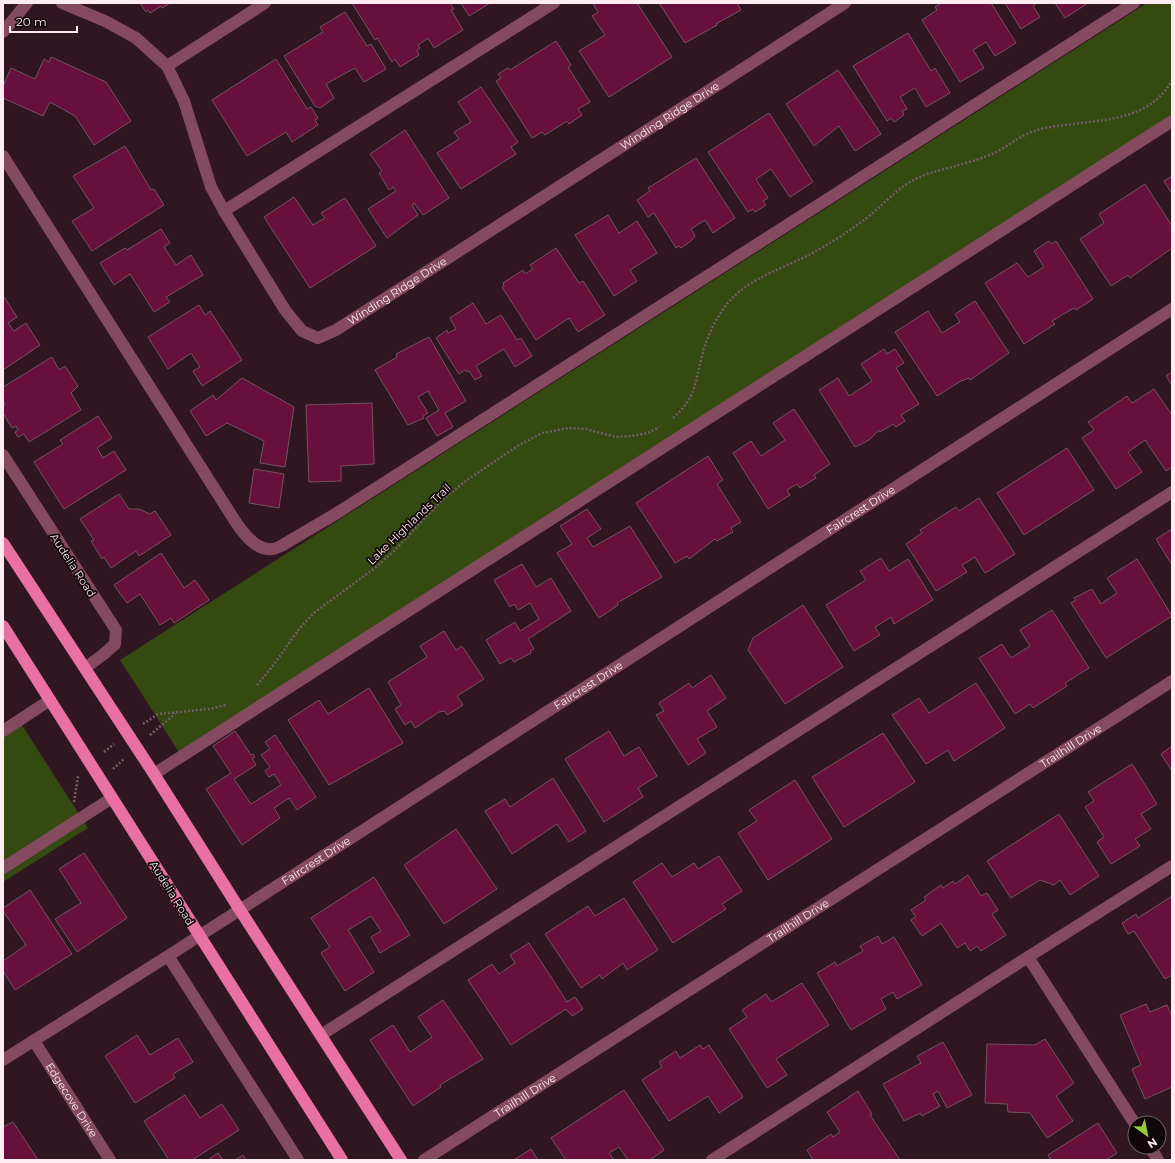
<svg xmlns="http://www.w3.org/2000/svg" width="1175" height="1163" font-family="Montserrat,sans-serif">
  <rect width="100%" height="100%" fill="#301620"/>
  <!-- grass -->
  <path fill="#344a11" d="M1147 3H1172V124L184 760 120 660Z
    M18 719 88 828 3 882V729Z"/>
  <!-- building -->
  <path fill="#67103b" stroke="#73545e" d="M140 3H170L162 8 161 6 150 13 148 10 146 12Z
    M352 3H450L454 9 451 10 463 30 434 48 428 38 418 45 420 48 417 50 419 55 400 67 395 59 392 62 377 38 375 40Z
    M461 3H490L469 16Z
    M594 3H637L672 57 609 97 579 51 605 35 592 16 598 12 593 4Z
    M659 3H737L741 10 716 24 717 25 685 43Z
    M941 3H991L1016 43 995 56 986 42 973 50 984 68 960 82 922 20 937 10 935 7Z
    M1005 3H1037L1033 6 1040 17 1021 29Z
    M1055 3H1088L1065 18Z
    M345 12 367 46 371 44 386 69 364 82 355 68 344 74 326 84 334 98 320 108 315 106 284 56 323 32 320 27Z
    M908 33 931 71 935 68 950 93 926 107 915 88 900 97 907 109 902 111 904 115 894 122 891 118 887 121 853 66Z
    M556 41 571 65 568 67 590 102 578 109 582 115 569 124 567 121 545 135 542 132 532 138 496 81 501 78 498 74 508 68 510 70Z
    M51 57 106 82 131 121 94 145 75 116 50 102 43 116 3 98V86L11 68 35 79 44 59 49 62Z
    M276 59 307 109 311 107 318 118 315 120 318 125 292 142 286 132 247 156 212 100Z
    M838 70 881 134 855 151 839 126 814 146 786 104Z
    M481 87 518 142 511 147 516 154 461 189 437 153 459 139 454 132 471 122 458 102Z
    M769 113 813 182 790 197 771 169 756 179 768 198 763 201 766 205 755 212 753 209 748 212 708 152Z
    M405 130 449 198 423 215 414 203 412 205 418 215 387 238 368 209 396 191 393 187 389 190 379 173 382 171 370 154Z
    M125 146 151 190 154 189 164 205 92 251 72 221 94 208 73 176Z
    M696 158 735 218 713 233 705 220 691 229 695 236 691 241 681 248 679 246 676 248 654 213 648 217 637 200 650 191 648 188Z
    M1172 176V194L1164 181Z
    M1145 184 1172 226V248L1130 278 1128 275 1111 286 1080 239 1104 223 1099 214Z
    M294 197 313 225 325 218 321 213 345 198 376 246 310 288 264 217Z
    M608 215 619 233 637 221 657 253 630 270 637 281 614 296 575 235Z
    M161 229 170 243 164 247 176 265 191 255 203 275 166 297 170 302 154 312 130 274 114 285 100 263 125 248 127 250Z
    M1049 241 1051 244 1056 241 1093 299 1076 310 1074 308 1052 321 1055 324 1024 344 985 283 1017 263 1028 277 1044 267 1034 251Z
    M556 248 579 283 583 281 605 315 578 332 569 318 536 340 502 287 504 286 503 283 523 270 525 274 533 269 530 265Z
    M4 297 17 317 8 323 14 331 26 323 40 345 3 370V298Z
    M975 301 1009 353 970 380 969 378 961 381 937 396 895 332 928 311 942 333 960 322 955 314Z
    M473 303 486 324 501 315 517 340 521 338 532 356 515 367 504 349 476 366 482 376 475 380 469 371 467 372 465 370 459 374 436 338 447 330 448 333 456 329 450 318Z
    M199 305 205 315 210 311 242 360 202 386 193 371 200 367 191 353 168 369 148 337Z
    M429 337 466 401 445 413 453 427 437 436 426 418 439 410 428 391 418 397 428 413 423 416 424 418 408 425 375 370 397 357 396 354Z
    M884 349 887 354 895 349 904 363 896 368 919 404 901 415 905 421 896 427 893 424 880 432 879 430 869 440 855 447 819 390 838 378 849 396 872 381 861 364Z
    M52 357 59 370 65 366 78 386 71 393 81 410 29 442 24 434 18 437 15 432 18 430 16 426 12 428 3 413V406L5 405 3 401V387Z
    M1172 372V385L1166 376Z
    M242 378 294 407 285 467 260 463 264 441 227 423 206 436 190 411 213 395 216 400Z
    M1154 389 1172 415V467L1166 471 1145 440 1128 452 1142 472 1116 489 1082 438 1094 430 1088 422 1127 396 1132 403Z
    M372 403 374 464 341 466V481L309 482 306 405Z
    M794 409 830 464 814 475 816 478 800 488 797 484 787 490 790 495 768 509 733 453 751 441 761 456 785 440 773 423Z
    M98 416 112 438 97 448 103 458 114 451 126 470 64 509 34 462 63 444 60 440Z
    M1067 448 1094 490 1024 535 997 493Z
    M708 456 723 480 717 484 741 522 731 528 733 532 717 541 715 539 689 559 687 556 675 563 636 503Z
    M254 469 284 474 279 508 249 503Z
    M119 494 129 509H139L150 514 155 511 171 535 139 556 136 551 111 568 104 557 102 559 91 541 94 540 80 519Z
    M979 498 1015 554 985 573 975 557 962 565 967 572 936 591 906 544 922 533 920 530 956 507 959 511Z
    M587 509 601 529 587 538 593 547 630 526 662 577 617 603 618 605 599 618 557 553 572 544 560 526Z
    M1172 529V565L1156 539Z
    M161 553 184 588 195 580 209 600 174 623 171 618 160 625 140 594 127 603 114 585Z
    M881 558 889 571 908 559 933 600 894 624 891 617 875 627 880 635 854 651 826 605 866 580 860 571Z
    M1137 559 1172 616 1106 658 1071 603 1076 600 1074 598 1092 589 1101 604 1117 593 1107 578Z
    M522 564 536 587 551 578 571 611 528 639 534 649 530 651 531 653 514 662 511 658 500 664 486 640 515 622 520 631 539 619 530 603 518 610 514 604 510 607 494 580Z
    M803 605 843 667 785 704 748 650 753 638Z
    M1052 610 1089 668 1065 683 1067 686 1033 708 1030 704 1015 714 979 658 1002 644 1011 658 1030 646 1020 630Z
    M444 631 456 650 462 646 484 679 457 696 463 705 447 715 445 711 439 712 415 728 411 721 405 725 395 709 401 705 388 682 427 657 420 646Z
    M711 675 726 698 707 711 717 727 697 739 706 753 688 765 656 715 664 711 659 703 689 683 692 688Z
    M976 683 1005 728 954 761 948 750 926 764 892 715 919 698 929 713Z
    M369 688 403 743 329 785 288 720 319 700 328 714Z
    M235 731 251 755 253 754 255 757 252 758 256 765 234 779 251 804 281 785 274 774 269 777 265 771 270 767 261 755 270 749 265 742 275 735 316 797 297 810 289 798 274 808 280 818 242 845 206 789 231 773 213 746Z
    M609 731 624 756 639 747 657 776 638 788 643 797 604 822 565 759Z
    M883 733 915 782 844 827 812 777Z
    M1172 746V771L1161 754Z
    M1132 764 1157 804 1141 814 1151 829 1135 839 1140 846 1111 864 1097 842 1104 837 1085 807 1094 801 1088 792Z
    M553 778 586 831 569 842 557 824 512 854 485 811 505 799 510 807Z
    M795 780 832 839 768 880 738 833 757 821 749 810Z
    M1059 814 1099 876 1070 895 1060 880 1054 885 1040 880 1011 898 987 861Z
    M456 829 497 889 444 924 404 865Z
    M84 853 127 918 77 952 55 919 81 903 59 869Z
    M719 856 742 891 722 904 726 909 673 943 633 882 662 863 672 877 694 863 698 869Z
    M968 875 981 896 987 893 998 910 992 914 1006 935 981 951 977 946 970 951 965 943 957 948 941 923 922 936 911 920 916 917 911 910 926 900 924 897 941 885 943 888 953 881 955 884Z
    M374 877 410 935 380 953 371 937 381 931 371 916 348 930 374 972 345 991 321 953 330 947 311 918Z
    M30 890 72 954 15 990 3 971V961L26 945 3 911V908Z
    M1172 896V975L1165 979 1134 931 1128 934 1122 923 1136 914 1138 918Z
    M624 898 658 950 627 970 623 963 602 979 600 975 581 988 545 934 588 906 595 916Z
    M878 936 882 944 894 937 922 985 897 999 893 992 881 999 886 1009 851 1030 817 973 835 962 837 966 863 951 860 946Z
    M529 943 567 1002 575 997 583 1009 572 1016 566 1009 511 1045 468 980 492 964 499 974 515 963 510 955Z
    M802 983 829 1025 776 1059 787 1075 767 1088 729 1029 747 1017 742 1010 766 994 771 1002Z
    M443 1000 483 1059 440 1085 441 1087 413 1106 370 1040 393 1025 410 1052 432 1037 418 1017Z
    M1146 1004 1150 1012 1167 1005 1172 1016V1087L1145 1099 1132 1069 1141 1065 1120 1015Z
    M137 1035 150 1055 178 1038 193 1062 173 1074 175 1078 135 1103 105 1056Z
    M1045 1039 1074 1083 1056 1096 1073 1121 1047 1138 1030 1113 1008 1112 1007 1104 985 1103 987 1044 1035 1045Z
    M943 1042 972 1095 947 1108 938 1091 933 1094 940 1106 922 1116 920 1113 904 1121 883 1084 921 1063 917 1056Z
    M700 1045 703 1049 709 1045 743 1097 719 1113 708 1096 669 1121 642 1080 662 1067 659 1062 676 1051 680 1058Z
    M624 1090 664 1150 650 1160H628L619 1147 609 1153 614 1160H566L551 1138Z
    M858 1091 872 1114 870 1115 900 1160H813L807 1150 831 1134 833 1137 840 1132 827 1112Z
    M185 1095 200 1118 222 1104 239 1130 192 1160H169L144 1121Z
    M13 1122 38 1160H3V1127Z
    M1098 1123 1117 1153 1106 1160H1051L1048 1155Z
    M531 1149 538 1160H514Z
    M218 1153 223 1160H208Z
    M243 1155 246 1160H235Z"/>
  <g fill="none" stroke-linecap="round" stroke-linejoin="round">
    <!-- path -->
    <path stroke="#745d65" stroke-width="2.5" stroke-dasharray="2 2" stroke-linecap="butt" d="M673 418C696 398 695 382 702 356 706 338 716 318 727 304 747 279 781 269 809 255 829 244 850 231 868 217 889 200 901 183 927 174 949 167 971 163 992 154 1006 148 1019 136 1034 131 1079 117 1146 130 1172 80
      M257 685 272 667 299 629 315 612 375 568 395 550 442 500 467 480 519 445 542 433 569 428 586 429 616 437 632 436 648 433 659 427
      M143 724 158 714 209 709 226 705
      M150 735 175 714
      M104 752 114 744
      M113 769 124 759
      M74 802 78 776"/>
    <!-- minor -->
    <g stroke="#844a60" stroke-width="12">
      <path id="s1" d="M62 3 105 21 136 38 167 66 184 101 211 187 224 211 285 310 302 331 318 338 336 330 845 3"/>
      <path d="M3 32 27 3"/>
      <path d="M167 66 265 3"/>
      <path d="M3 156 235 521C243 533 256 551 272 549 275 549 279 547 281 546L337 513 1134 3"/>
      <path d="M224 211 554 3"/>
      <path d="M3 455 116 630 115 644 104 654 85 668"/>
      <path d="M3 731 50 700"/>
      <path d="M154 774 1172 121"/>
      <path d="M3 868 112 798"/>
      <path d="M168 956 298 1160"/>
      <path d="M1028 957 1172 866"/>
      <path d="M321 1035 1172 492"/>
      <path id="s2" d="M34 1041 110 1160"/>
      <path id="s3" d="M3 1060 168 956 1172 309"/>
      <path d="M1150 1147 1158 1160"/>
      <path id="s4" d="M424 1160 1172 681"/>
      <path d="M712 1160 1028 957 1135 1124"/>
    </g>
    <!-- major -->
    <path stroke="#e971a2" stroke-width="12" d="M3 543 154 774 240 910 401 1160
      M3 626 342 1160"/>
  </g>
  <g text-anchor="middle" stroke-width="3.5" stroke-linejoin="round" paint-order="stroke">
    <!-- street labels -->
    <g font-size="11" fill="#fdedf2" stroke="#100609">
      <text dy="4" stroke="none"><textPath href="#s1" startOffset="857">Winding Ridge Drive</textPath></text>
      <text dy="4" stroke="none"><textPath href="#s1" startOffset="533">Winding Ridge Drive</textPath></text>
      <text dy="4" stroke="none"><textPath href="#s3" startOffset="1019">Faircrest Drive</textPath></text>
      <text transform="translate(409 524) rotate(-44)" y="4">Lake Highlands Trail</text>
      <text transform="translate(73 565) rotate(57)" y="4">Audelia Road</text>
      <text dy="4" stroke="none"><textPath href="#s3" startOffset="695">Faircrest Drive</textPath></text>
      <text dy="4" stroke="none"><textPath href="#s4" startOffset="768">Trailhill Drive</textPath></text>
      <text dy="4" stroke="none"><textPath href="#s3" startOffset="371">Faircrest Drive</textPath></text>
      <text transform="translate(172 893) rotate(58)" y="4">Audelia Road</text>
      <text dy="4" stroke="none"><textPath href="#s4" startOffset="444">Trailhill Drive</textPath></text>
      <text dy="4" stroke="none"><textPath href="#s4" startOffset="120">Trailhill Drive</textPath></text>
      <text dy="4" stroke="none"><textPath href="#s2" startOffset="70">Edgecove Drive</textPath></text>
    </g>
  </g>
  <!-- border -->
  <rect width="1175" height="1163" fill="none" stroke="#fdedf2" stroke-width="8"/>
  <!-- north arrow -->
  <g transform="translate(1147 1135) rotate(147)"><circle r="19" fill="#100609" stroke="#6f6266"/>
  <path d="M0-3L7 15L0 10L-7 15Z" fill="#95cc3a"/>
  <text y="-6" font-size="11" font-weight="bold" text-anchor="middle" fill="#fdedf2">N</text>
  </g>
  <!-- scale -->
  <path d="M10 26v6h67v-6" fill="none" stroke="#fdedf2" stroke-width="2"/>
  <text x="16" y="26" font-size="12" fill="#fdedf2" stroke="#100609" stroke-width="3" paint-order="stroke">20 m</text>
</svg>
